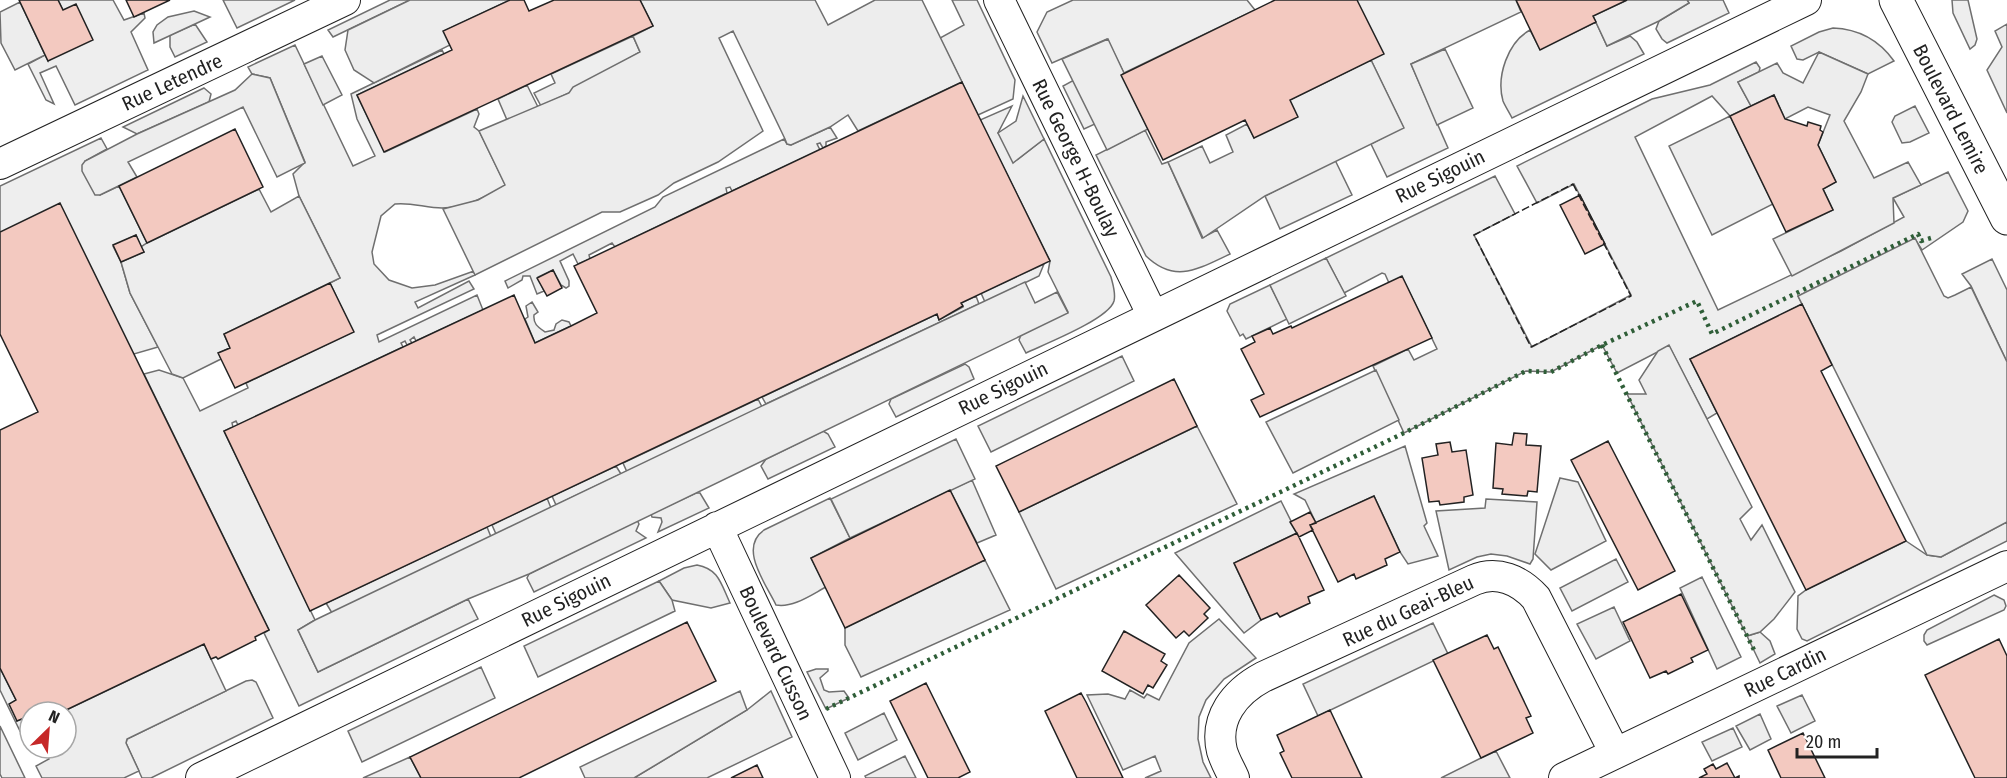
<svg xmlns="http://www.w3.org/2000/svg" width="2007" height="778" font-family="'Fira Sans Condensed',sans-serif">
  <rect width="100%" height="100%" fill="#fff"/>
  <!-- green -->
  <path fill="#eee" stroke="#6f6f6f" stroke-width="1.5" d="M58 0H113L124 20 144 13 145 18 131 32 148 70 75 105 56 66 40 73 54 104 46 100 28 64 45 55 48 61 63 10Z
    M223 0H295L237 28Z
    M390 0H410L333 37 328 30Z
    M952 0H977L1015 80 1013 99 978 115 940 38 964 25Z
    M1073 0H1247L1255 10 1124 73 1107 39 1052 63 1037 32 1047 12Z
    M1352 0H1516L1521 12 1411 64 1448 148 1387 177 1371 144 1403 127 1371 60Z
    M1687 0H1723L1729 13 1667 43 1662 39 1656 29 1659 21 1689 3Z
    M1952 0H1968L1977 39 1975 45 1970 49 1953 13Z
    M1596 22 1607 46 1630 36 1637 42 1644 54 1512 118C1509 112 1505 106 1503 101 1496 76 1508 42 1530 30L1540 49Z
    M195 24 207 42 175 57 170 47V35Z
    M1833 28C1859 29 1879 40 1894 61L1868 74 1819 52 1803 60 1797 59 1791 46 1819 32Z
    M633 36 640 52 569 93 541 106 534 93 555 83 551 74Z
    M295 45 353 166 375 156 357 119 351 94 442 50 444 54 357 95 385 152 477 109 479 114 474 127 479 131 506 186C487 196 465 208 442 208 426 208 411 202 395 204L381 216 372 252 374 264 389 280 412 288 435 285 474 271 475 275 415 302 418 308 469 281 474 289 377 335 379 342 477 295 483 310 416 341 414 337 410 340 412 343 407 345 405 341 401 343 403 347 238 425 236 421 232 423 233 427 224 431 315 620 298 630 318 672 468 599 478 619 299 706 264 633 269 630 144 374 159 370 183 378 200 411 248 388 246 383 353 332 330 283 340 278 299 196 293 174 305 162 270 78 252 74 248 67Z
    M1756 62 1760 68 1759 72 1738 82 1751 106 1730 116 1712 96 1635 137 1718 310 1841 251 1904 217 1893 198 1948 172 1968 211 1963 222 1922 250 1915 239 1798 296 1802 304 1690 359 1717 413 1707 419 1669 346 1617 373 1602 345 1551 372 1526 371 1404 433 1373 366 1408 349 1414 360 1437 349 1402 277 1389 283 1385 274 1382 273 1344 293 1326 258 1495 176 1515 214 1474 235 1532 347 1631 295 1574 184 1537 203 1517 166 1652 99 1710 85Z
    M1074 80 1095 124 1084 129 1063 86Z
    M527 85 538 107 507 120 498 99Z
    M204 88 211 94 209 102 137 134 123 127Z
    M1012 106 998 133 1018 159 1044 139 1111 277C1113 285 1116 293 1114 301 1109 319 1045 344 1026 353L1019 340 1021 335 1068 312 1048 272 1050 261 980 120Z
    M1915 106 1929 133 1910 142 1902 143 1892 122 1895 116Z
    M830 127 837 138 826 142V146L823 148 820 143 817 144 820 150 732 191 730 187 726 188 727 193 615 247 612 243 589 255 590 259 578 264 573 254 560 261 569 281V286L566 288 561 285 553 270 538 277 544 291 537 294 530 276H523L522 280 508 288 505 281 655 207 663 197 784 139 787 144 791 145Z
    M1145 130 1162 164 1168 162 1202 238 1217 230 1230 254C1198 269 1175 284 1146 256L1096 155Z
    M101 138 107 149 85 161 100 195 119 186 147 243 141 247 136 235 113 246 121 262 130 293 158 347 134 354 0 232V186Z
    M1335 160 1352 195 1280 229 1265 196Z
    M1992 259 2007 290V362L1971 286 1962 274Z
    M1044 264 1039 276 985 302 981 293Z
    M1270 285 1287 319 1246 339 1243 334 1240 336 1227 311 1230 304Z
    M976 296 979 304 766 404 762 397 937 314 939 320 963 307 961 303Z
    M532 302 538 312 534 315C533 324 538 327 545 332L554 330 556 324 562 320 569 322 571 326 535 343 525 319 528 317 526 306Z
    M965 364 969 367 974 379 896 417 889 404 891 399Z
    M758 399 762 407 627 472 623 463Z
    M823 431 828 434 835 447 768 479 761 466 766 459Z
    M616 466 621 474 556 505 552 496Z
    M972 480 996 535 977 543 950 490Z
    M696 493H700L709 508 658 532 662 522 661 518 652 517 651 514Z
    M547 498 551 508 496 534 492 525Z
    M830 498 850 538 811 558 826 587C811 595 793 608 776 605 766 584 738 548 764 530Z
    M637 520 639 524 636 531 646 538 534 592 527 578 529 574Z
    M2007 522V541L1807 641 1802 639 1797 629 1798 596 1806 590 1906 541 1927 555 1941 557Z
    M487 527 491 537 332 613 326 603Z
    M697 565C719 569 721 584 730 603L711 608 672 600 659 581 684 568Z
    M1994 595 2004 600 2006 606 2004 610 1927 645 1924 641V635L1927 630Z
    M1760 632 1770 641 1775 654 1760 663 1747 636Z
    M0 668 16 700 17 721 24 718 29 728 20 731 0 690Z
    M816 669H828V671L820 678 824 690 829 692 844 691 849 698 826 709 807 672Z
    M252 680 256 682 273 718 151 778H142L126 743 127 739 246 681Z
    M771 691 792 737 707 778H634L747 710Z
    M0 726 25 778H2L0 774Z"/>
  <!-- parking -->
  <path fill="#ededed" stroke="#6f6f6f" stroke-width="1.5" d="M410 0H510L444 31 450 45 374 83 354 70 345 50 348 30Z
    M640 0H815L828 25 875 0H922L962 82 858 131 848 115 830 127 791 145 787 144 785 139 733 31 719 38 763 131 718 162 674 183 658 195 620 212H602L475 275 443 209 478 200 505 185 479 131 569 93 573 87 640 52 633 36 653 26Z
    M1627 0H1687L1689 3 1659 21 1607 46 1593 16Z
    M20 2 45 55 15 70 1 43 0 12Z
    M194 11 210 17 154 43 153 32 157 25 168 17Z
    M2007 24V113L1987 70 2002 47 1995 31Z
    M1108 39 1124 73 1122 75 1148 129 1107 150 1062 59Z
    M1445 49 1473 108 1437 125 1411 64Z
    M1819 52 1868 74 1861 92 1844 121 1874 178 1908 162 1921 185 1893 198 1894 223 1792 276 1773 239 1833 210 1823 189 1836 182 1818 145 1830 115 1808 107 1785 119 1774 95 1751 106 1738 82 1777 63 1783 73 1803 83Z
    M322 56 342 95 323 105 304 64Z
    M1371 60 1404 128 1265 196 1203 238 1168 162 1202 146 1210 163 1233 152 1226 135 1247 124 1254 138 1290 100Z
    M252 74 270 78 305 163 277 177 243 107 128 162 137 177 100 195H95L82 171V165L85 161 137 134 235 90Z
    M1023 96 1044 139 1013 163 998 133 1016 121Z
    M1730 116 1773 204 1712 235 1669 146Z
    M259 189 271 212 299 196 340 278 224 334 230 348 219 353 221 359 183 378 172 374 130 293 121 262 144 252 141 247 147 243Z
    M1915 238 1944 296 1948 298 1955 295 1971 287 2007 362V522L1941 557 1927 555 1798 296Z
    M1326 258 1346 296 1289 324 1270 285Z
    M1025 282 1035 303 1057 292 1068 313 529 574 468 599 318 672 298 630 315 620 766 404Z
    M1669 345 1752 507 1740 519 1751 540 1762 525 1795 592 1774 619 1760 632 1747 636 1627 394H1646L1639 380 1658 351Z
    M1122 356 1134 381 991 452 978 426Z
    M1376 370 1399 420 1293 473 1266 422Z
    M1197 426 1237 504 1056 589 1019 512Z
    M956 439 975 479 850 538 831 499Z
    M1405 446 1427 523 1424 526 1438 556 1408 564 1400 552 1374 496 1316 523 1305 500 1294 494Z
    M1560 478 1578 482 1606 541 1551 570 1535 554Z
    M1486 499 1537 502 1533 559 1530 564 1507 556 1491 554 1477 557 1449 570 1436 511 1485 508Z
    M1281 501 1297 533 1234 563 1261 620 1244 633 1175 553Z
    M1616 559 1628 582 1572 611 1560 588Z
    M985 560 1010 610 861 677 845 645V628Z
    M1702 577 1741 657 1717 669 1680 588Z
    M659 581 672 600 675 611 538 677 524 646Z
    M1614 607 1630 641 1596 659 1577 624Z
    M1219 619 1256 658 1224 679 1206 700 1199 717 1198 739 1203 762 1211 778H1145L1161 771 1155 756 1123 770 1087 695 1108 694 1125 699 1130 690 1144 698 1147 694 1159 700 1189 643Z
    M1433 623 1448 654 1318 716 1303 684Z
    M204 644 226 691 127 739 126 743 139 771 124 778H42L36 766 49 759 43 748H66V712H62Z
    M481 667 495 698 362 762 348 731Z
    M740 691 747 710 634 778H585L580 767Z
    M1802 695 1815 721 1791 733 1777 706Z
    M884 713 897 740 858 760 845 733Z
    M1760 714 1771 739 1750 750 1736 726Z
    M1733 728 1742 747 1712 761 1702 742Z
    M1496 751 1510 778H1441L1481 758Z
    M905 756 916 778H866L865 776Z
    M410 757 421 778H363Z"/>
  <!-- building -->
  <path fill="#f3c9c0" stroke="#222" stroke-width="1.5" d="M19 0H58L63 10 76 4 93 40 48 61Z
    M126 0H170L134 17Z
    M510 0H524L529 11 554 0H640L653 26 384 152 357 95 452 50 443 31Z
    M1275 0H1357L1384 54 1290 100 1298 117 1254 138 1245 120 1163 160 1121 75Z
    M1516 0H1627L1593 16 1596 22 1540 50Z
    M962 82 1050 261 961 303 963 306 939 320 937 314 310 611 224 431 514 295 535 343 571 326 597 313 574 266Z
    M1774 95 1785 119 1807 126 1808 122 1821 126 1820 130 1823 132 1818 145 1836 182 1823 189 1833 210 1786 232 1730 116Z
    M235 129 263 187 147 243 119 186Z
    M1580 195 1605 244 1585 254 1560 205Z
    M60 203 269 630 255 637 256 640 218 659 216 657 211 659 204 644 62 712H30L29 728 24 718 17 721 9 704 16 700 0 668V430L38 412 0 334V232Z
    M136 235 144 252 121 262 113 245Z
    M553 270 562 288 547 296 537 278Z
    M1402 276 1432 338 1260 417 1251 400 1264 394 1241 349 1255 342 1252 336 1270 328 1273 334 1291 326 1292 328Z
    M330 283 354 332 235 388 218 353 230 348 224 334Z
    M1802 304 1832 365 1821 371 1906 541 1806 590 1690 359Z
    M1174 379 1197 426 1019 512 996 466Z
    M1514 433 1527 434 1526 445 1541 446 1537 492 1528 491 1527 496 1502 494 1503 489 1493 488 1496 443 1512 445Z
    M1608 441 1675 571 1638 590 1571 460Z
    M1450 442 1452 452 1466 450 1473 495 1464 497V502L1440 505 1439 501 1429 502 1422 458 1438 455 1436 444Z
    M950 490 985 560 845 628 811 558Z
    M1374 496 1400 552 1385 559 1387 565 1356 579 1354 574 1338 582 1310 525Z
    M1310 512 1316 523 1310 525 1313 530 1299 537 1290 522Z
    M1297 533 1324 590 1308 597 1310 603 1280 617 1277 613 1261 620 1234 563Z
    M1179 575 1210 608 1204 614 1208 618 1189 636 1184 631 1176 638 1146 605Z
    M1681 594 1708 650 1691 658 1693 662 1668 674 1666 671 1650 678 1623 622Z
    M687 622 716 681 519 778H421L410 757Z
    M1124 631 1165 654 1161 661 1167 665 1153 688 1148 685 1143 694 1102 671Z
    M1487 635 1494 649 1498 647 1531 716 1526 718 1533 733 1481 758 1433 660Z
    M1999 639 2007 656V778H1975L1925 675Z
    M926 683 970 772 958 778H928L890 701Z
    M1081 693 1086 702 1123 778H1077L1045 711Z
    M1330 710 1362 778H1292L1280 753 1284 751 1277 735Z
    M1803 733 1825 778H1781L1768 750Z
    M1727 763 1735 778 1739 776V778H1699L1707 774 1704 769 1713 764 1716 769Z
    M757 765 763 778H731Z"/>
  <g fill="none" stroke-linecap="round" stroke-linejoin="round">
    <defs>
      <path id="minor" d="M999 0 1153 316
        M0 164 345 0
        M717 527 835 778
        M201 778 1806 0
        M1234 778C1230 769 1225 761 1222 751 1214 718 1235 692 1263 677L1474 580C1497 570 1520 580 1536 598L1615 753
        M1564 778 2007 566"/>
      <path id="major" d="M1896 0 2007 218"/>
    </defs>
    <!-- minor casing -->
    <use href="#minor" stroke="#222" stroke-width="32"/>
    <!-- major casing -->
    <use href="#major" stroke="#222" stroke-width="35"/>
    <!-- minor -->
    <use href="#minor" stroke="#fff" stroke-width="30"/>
    <!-- major -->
    <use href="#major" stroke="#fff" stroke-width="33"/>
    <!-- hedge -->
    <path stroke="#2f5e38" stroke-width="4.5" stroke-dasharray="3 4.5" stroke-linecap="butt" d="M1602 345 1755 652
      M826 709 1404 433 1526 371 1551 372 1602 345 1697 301 1712 334 1918 234 1921 241 1931 238"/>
    <!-- fence -->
    <path stroke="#222" stroke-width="1.5" stroke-dasharray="8 3" stroke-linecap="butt" d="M1573 184 1631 296 1531 347 1474 235Z"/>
  </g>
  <g text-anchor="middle" stroke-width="4.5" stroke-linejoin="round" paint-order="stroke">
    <!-- street labels -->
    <g font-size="20" fill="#222" stroke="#fff">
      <text transform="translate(172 82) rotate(-25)" y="7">Rue Letendre</text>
      <text transform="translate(1951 109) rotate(63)" y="7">Boulevard Lemire</text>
      <text transform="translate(1076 158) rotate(64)" y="7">Rue George H-Boulay</text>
      <text transform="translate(1440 176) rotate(-26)" y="7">Rue Sigouin</text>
      <text transform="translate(1003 388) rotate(-26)" y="7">Rue Sigouin</text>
      <text transform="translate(566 600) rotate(-26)" y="7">Rue Sigouin</text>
      <text transform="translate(1408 611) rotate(-25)" y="7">Rue du Geai-Bleu</text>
      <text transform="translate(776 653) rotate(65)" y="7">Boulevard Cusson</text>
      <text transform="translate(1785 672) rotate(-26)" y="7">Rue Cardin</text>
    </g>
  </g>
  <!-- north arrow -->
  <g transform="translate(48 730) rotate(25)"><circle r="28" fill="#ffffff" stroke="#a7a7a7" stroke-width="1.5"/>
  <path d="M0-4.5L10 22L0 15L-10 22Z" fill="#c62828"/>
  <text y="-9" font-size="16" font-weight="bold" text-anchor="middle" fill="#222222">N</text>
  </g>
  <!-- scale -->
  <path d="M1797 748v9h80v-9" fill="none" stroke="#222222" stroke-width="3"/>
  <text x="1806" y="748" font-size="18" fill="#222222" stroke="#ffffff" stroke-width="4.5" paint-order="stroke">20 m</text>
</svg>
